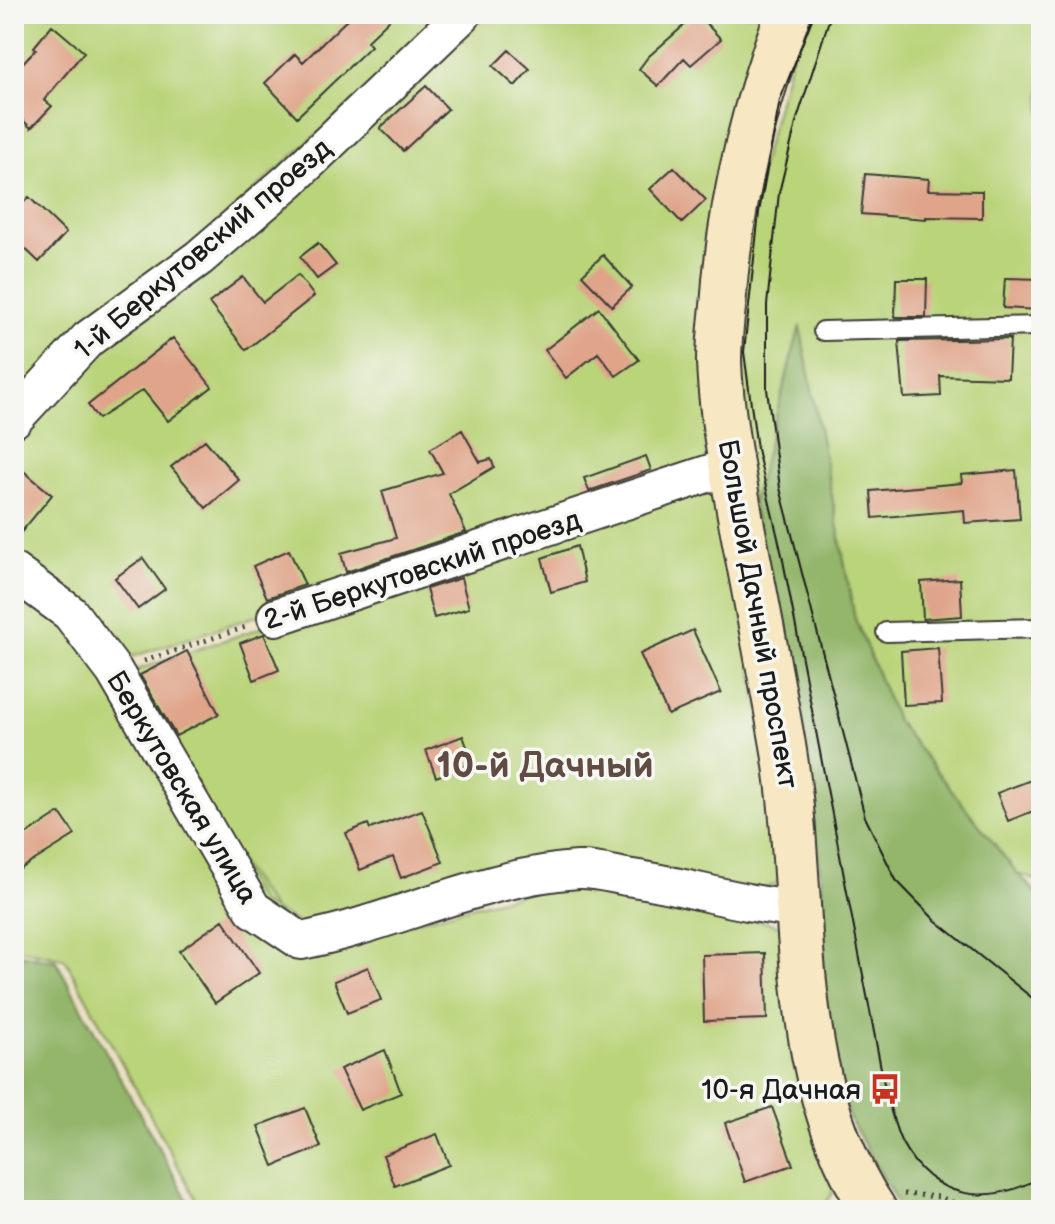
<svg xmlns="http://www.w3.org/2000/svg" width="1055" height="1224" font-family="'Balsamiq Sans',sans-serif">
  <rect width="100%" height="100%" fill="#f6f6f2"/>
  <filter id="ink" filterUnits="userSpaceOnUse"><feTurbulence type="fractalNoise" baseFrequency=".0125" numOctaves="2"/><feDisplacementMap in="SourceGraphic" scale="16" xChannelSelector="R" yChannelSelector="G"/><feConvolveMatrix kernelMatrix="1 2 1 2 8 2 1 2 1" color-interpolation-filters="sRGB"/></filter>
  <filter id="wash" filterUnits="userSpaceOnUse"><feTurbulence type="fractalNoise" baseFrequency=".006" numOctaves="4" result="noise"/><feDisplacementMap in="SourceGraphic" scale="32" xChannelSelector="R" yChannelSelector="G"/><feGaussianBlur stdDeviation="1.8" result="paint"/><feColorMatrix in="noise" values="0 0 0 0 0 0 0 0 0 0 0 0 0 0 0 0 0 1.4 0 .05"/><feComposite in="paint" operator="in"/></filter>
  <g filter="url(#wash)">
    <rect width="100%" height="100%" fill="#eae1c1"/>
    <!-- green -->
    <path fill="#bad47a" stroke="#6b784b" stroke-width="2" d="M14 14H451L14 406Z
      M477 14H774L719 465 119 661 14 558V428Z
      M803 14H1041V882L1018 874 896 720 855 619 800 329 752 505 733 361 742 236Z
      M720 478 787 874 774 885 760 891 583 859 305 926 261 904 128 673 401 580Z
      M14 584 63 617 303 951 578 879 645 890 791 929 835 1174 832 1194 821 1210H202L65 959 14 948Z"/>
    <!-- forest -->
    <path fill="#93b66a" stroke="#586943" stroke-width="2" d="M800 326 855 619 896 720 1018 874 1041 897V1210H901L848 1116 821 990 822 887 800 726 752 505Z
      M14 953 56 961 193 1210H14Z"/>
    <g id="blocks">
      <!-- building -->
      <path fill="#dfa489" d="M353 14H395L367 41 371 46 297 117 265 83 295 54 303 62Z
        M697 14 721 39 691 65 684 58 658 86 639 69 648 57Z
        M52 25 84 52 44 100 52 106 31 128 14 112V72L36 49 34 47Z
        M509 50 530 69 515 86 493 66Z
        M426 86 448 109 403 151 380 128Z
        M674 167 706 200 682 223 650 189Z
        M865 174 929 179 928 190 982 191V218L926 217V219L861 214Z
        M29 197 66 233 39 262 14 238V212Z
        M318 243 336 265 317 279 300 257Z
        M603 255 632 287 612 306 582 275Z
        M298 275 314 296 246 350 209 303 243 277 263 302Z
        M1005 278 1041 279 1039 310 1003 308Z
        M896 279H927L926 317H895Z
        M599 308 639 360 616 376 598 353 566 378 545 350Z
        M173 338 212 387 168 421 143 390 98 419 88 405Z
        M1010 339 1008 378 940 376 941 396 904 398 899 341Z
        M462 430 480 462 491 459 494 467 449 494 466 532 346 572 341 553 396 538 382 491 443 473 430 449Z
        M205 440 239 480 206 508 171 467Z
        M646 456 651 470 589 491 584 478Z
        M14 463 52 495 14 541Z
        M1016 470 1020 519 965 523 964 510 873 518 871 491 962 483 961 475Z
        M577 546 585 582 551 592 542 558Z
        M289 550 305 585 267 598 253 566Z
        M143 558 165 589 138 609 115 578Z
        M461 578 469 608 434 618 426 589Z
        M960 579 962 616 923 619 921 582Z
        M693 630 721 692 668 715 640 654Z
        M264 634 279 670 254 680 240 643Z
        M938 648 942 703 904 705 901 651Z
        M187 651 219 714 176 736 140 675Z
        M463 736 473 763 436 777 426 750Z
        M1031 780 1041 808 1008 821 997 793Z
        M422 810 443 862 401 878 393 857 360 870 346 833 368 824 370 829Z
        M60 813 75 835 14 873V842Z
        M223 920 259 973 215 1003 179 951Z
        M765 953 767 1019 704 1021 702 955Z
        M368 967 381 1000 347 1013 334 981Z
        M385 1050 401 1093 360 1110 340 1069Z
        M772 1107 793 1165 745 1182 725 1123Z
        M305 1108 321 1147 274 1166 258 1126Z
        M437 1134 449 1165 395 1186 383 1155Z"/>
    </g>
  </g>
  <g filter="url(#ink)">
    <use href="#blocks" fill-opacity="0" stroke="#3b3a35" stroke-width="2"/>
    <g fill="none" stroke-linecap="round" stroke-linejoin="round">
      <defs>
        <path id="lane" d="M823 331 1041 326
          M886 632 1041 628"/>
        <path id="street" d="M14 419 88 339 199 258 290 180 463 14
          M14 572 70 613 114 671 253 909 301 941C394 923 482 876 578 870 593 869 611 874 626 877 685 885 740 905 799 909
          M276 617 731 466"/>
        <path id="secondary" d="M788 14C753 109 729 206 723 307 721 325 719 344 719 362 721 415 732 469 741 521 755 595 770 670 783 745 809 900 783 1073 874 1210"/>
      </defs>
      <!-- lane casing -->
      <use href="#lane" stroke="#3b3a35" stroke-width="22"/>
      <!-- street casing -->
      <use href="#street" stroke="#3b3a35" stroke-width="40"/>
      <!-- secondary casing -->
      <use href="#secondary" stroke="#3b3a35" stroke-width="48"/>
      <!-- path -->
      <path stroke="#3b3a35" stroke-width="5" stroke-dasharray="2 6" stroke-linecap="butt" d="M144 661 249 626
        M904 1194 940 1197 972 1210
        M14 1207 25 1210"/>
      <!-- lane -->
      <use href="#lane" stroke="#fff" stroke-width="18"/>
      <!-- street -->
      <use href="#street" stroke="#fff" stroke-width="36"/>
      <!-- secondary -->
      <use href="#secondary" stroke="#f7e8c3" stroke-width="44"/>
      <!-- tram -->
      <path stroke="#1c1c1c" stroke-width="2" d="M814 14 780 100 759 212 744 352 757 449 782 555 885 1089C890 1106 894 1127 902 1143 933 1200 987 1207 1041 1177
        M831 14 797 119 779 193 767 305V389L780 488 865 817 896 880 935 920 1041 1005"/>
    </g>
  </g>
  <!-- icons -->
  <defs>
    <symbol id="bus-bare" viewBox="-9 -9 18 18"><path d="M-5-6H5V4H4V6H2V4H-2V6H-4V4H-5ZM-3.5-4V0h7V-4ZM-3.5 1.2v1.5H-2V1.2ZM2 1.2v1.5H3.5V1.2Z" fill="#c8321e" stroke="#f6f6f2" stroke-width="2.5" paint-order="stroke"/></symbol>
  </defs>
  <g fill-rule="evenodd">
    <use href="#bus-bare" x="863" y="1067" width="44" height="44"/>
  </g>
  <g text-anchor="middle" stroke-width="7" stroke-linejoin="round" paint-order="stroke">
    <!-- street labels -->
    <g font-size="28" fill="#1c1c1c" stroke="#f6f6f2">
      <text transform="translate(202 248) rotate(-40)" y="10">1-й Беркутовский проезд</text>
      <text transform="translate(422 569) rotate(-18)" y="10">2-й Беркутовский проезд</text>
      <text transform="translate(759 614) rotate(80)" y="10">Большой Дачный проспект</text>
      <text transform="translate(183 787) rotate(59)" y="10">Беркутовская улица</text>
    </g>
    <!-- poi labels -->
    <g font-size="28" fill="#1c1c1c" stroke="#f6f6f2" text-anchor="end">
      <text x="861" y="1099">10-я Дачная</text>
    </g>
    <!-- district labels -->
    <g font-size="36" font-weight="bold" fill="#604c42" stroke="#f6f6f2">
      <text x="545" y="777">10-й Дачный</text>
    </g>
  </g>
  <!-- margin -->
  <rect width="1055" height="1224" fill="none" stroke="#f6f6f2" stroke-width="48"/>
</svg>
